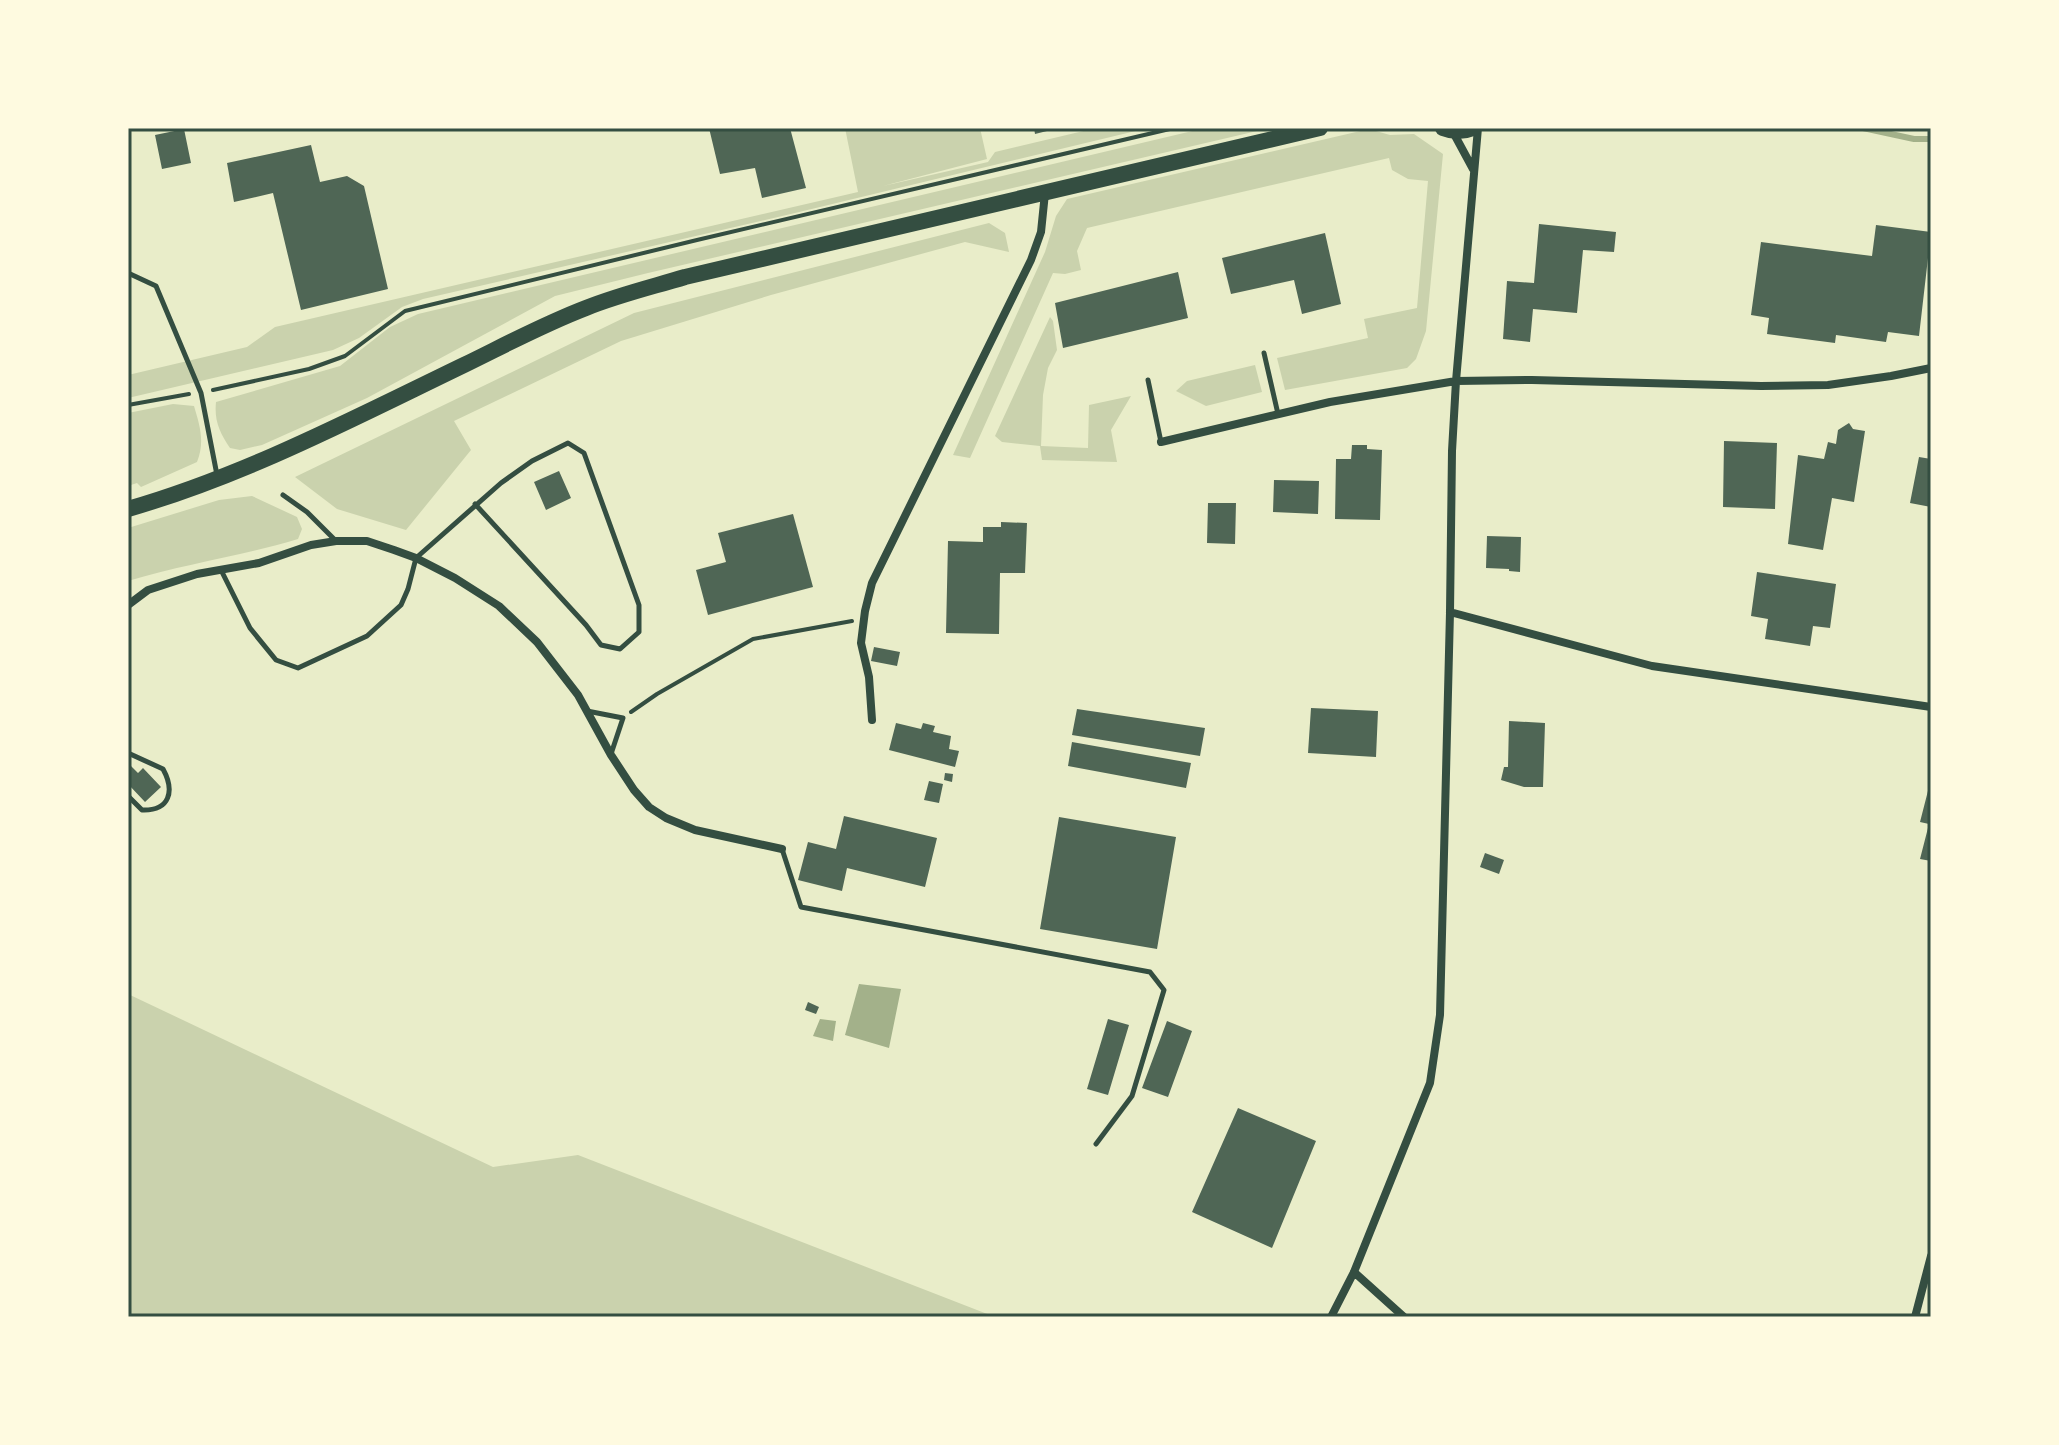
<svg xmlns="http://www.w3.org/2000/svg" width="2059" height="1445" font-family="'Roboto Serif',serif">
  <rect width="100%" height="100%" fill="#e9edc9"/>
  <!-- green -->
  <path fill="#cad2ad" d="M845 128H980L987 159 883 186 988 162 995 152 1096 128H1148L795 213 423 299 402 307 359 338 333 350 128 398V375L247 347 275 327 858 192Z
    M1205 128H1270L648 273 555 296 367 398 262 445 240 450 230 448C220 433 214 421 216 402L340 366 390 327 418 314Z
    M1369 129 1390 135 1414 134 1443 154 1426 331 1416 359 1407 368 1285 390 1277 358 1368 338 1364 319 1417 308 1428 181 1408 179 1392 170 1389 158 1087 228 1077 251 1081 270 1065 274 1053 273 970 458 953 455 1045 252 1056 216 1067 199Z
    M989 223 1005 233 1009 252 965 242 771 295 621 341 454 421 471 450 406 530 337 509 295 477 634 313Z
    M1050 317 1053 321 1057 350 1048 368 1043 395 1041 446 1088 448 1089 405 1131 396 1111 430 1117 462 1042 460 1040 446 1002 442 995 436Z
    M1255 365 1262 392 1206 406 1176 391 1187 381Z
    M173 404 194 406C200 426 205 442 197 462L141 487 137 483 128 486V413Z
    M252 496 297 517 302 529 298 539C242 556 184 564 128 581V528L219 500Z
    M128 994 493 1167 578 1155 995 1317H128Z"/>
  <!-- water -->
  <path fill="#a3b18a" d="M859 984 901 989 889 1048 845 1035Z
    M820 1019 836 1021 833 1041 813 1036Z"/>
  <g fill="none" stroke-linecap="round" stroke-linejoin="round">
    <!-- stream -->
    <path stroke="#a3b18a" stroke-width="6" d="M1863 128 1914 139H1931"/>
  </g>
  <!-- building -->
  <path fill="#4f6655" d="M709 128H790L806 188 762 198 755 168 720 174Z
    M1034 128H1055V129L1035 134Z
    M184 129 191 163 162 169 155 135Z
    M311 145 320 182 347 176 364 186 388 289 301 310 273 193 234 202 227 163Z
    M1539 224 1616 232 1614 252 1583 250 1577 313 1533 309 1530 342 1503 339 1507 281 1534 283Z
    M1876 225 1931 232 1919 336 1888 332 1886 342 1836 335 1835 343 1767 334 1769 318 1751 315 1761 242 1872 256Z
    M1325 233 1341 304 1302 314 1294 280 1231 294 1222 258Z
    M1178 272 1188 318 1063 348 1055 303Z
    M1849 423 1853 429 1865 431 1854 502 1832 498 1823 550 1788 544 1798 455 1824 459 1828 442 1836 444 1838 430Z
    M1724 441 1777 443 1775 509 1723 507Z
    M1352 445H1367V449L1382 450 1380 520 1335 519 1336 459H1351Z
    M1919 457 1931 459V507L1910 503Z
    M559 471 571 498 546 510 534 482Z
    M1274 480 1319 481 1318 514 1273 512Z
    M1208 503H1236L1235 544 1207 543Z
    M793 514 813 587 708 615 696 570 726 562 718 533Z
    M1001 522 1027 523 1025 573H1000L999 634 946 633 948 541 983 542V527H1001Z
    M1487 536 1521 537 1520 572 1509 571V569L1486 568Z
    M1757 572 1836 584 1830 628 1813 626 1810 646 1765 639 1768 619 1751 616Z
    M874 647 900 652 897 666 871 661Z
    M1311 708 1378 711 1376 757 1308 753Z
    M1077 709 1205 728 1200 756 1072 735Z
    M1509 721 1545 723 1543 787H1524L1501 780 1504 767H1508Z
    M896 723 921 729 923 723 935 726 933 732 951 736 949 749 959 751 955 767 889 750Z
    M1072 742 1191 763 1186 788 1068 766Z
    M128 763 138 773 143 768 161 787 145 802 128 784Z
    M945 773 953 774 952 782 944 780Z
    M929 781 943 784 939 803 924 800Z
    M1930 783H1931V861L1920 859 1929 824 1920 822Z
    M844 816 937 838 925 887 847 868 842 891 798 880 808 842 836 849Z
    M1059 817 1176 837 1157 949 1040 929Z
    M1485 853 1504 860 1499 874 1480 867Z
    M808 1002 819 1007 816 1014 805 1010Z
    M1108 1019 1129 1025 1108 1095 1087 1089Z
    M1167 1021 1192 1031 1168 1097 1142 1088Z
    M1238 1108 1316 1141 1272 1248 1192 1212Z"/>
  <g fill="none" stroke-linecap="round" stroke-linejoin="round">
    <!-- path -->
    <path stroke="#344e41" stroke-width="4" d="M213 390 309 369 345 356 405 311 697 240 1174 128
      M128 405 189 394
      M631 712 657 694 753 639 852 621"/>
    <!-- service -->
    <path stroke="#344e41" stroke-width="5" d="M128 273 156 286 201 393 217 475
      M1264 353 1278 414
      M1148 380 1161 442
      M283 495 307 512 335 540
      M221 570 250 628 276 660 298 668 367 636 401 605 408 589 416 558 501 483 532 461 568 443 584 453 639 605V632L620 649 601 645 586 625 475 504
      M587 711 623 718 611 754
      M128 753 163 769C175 791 170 811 142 810L128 796
      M782 849 801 907 1150 972 1164 990 1132 1096 1096 1144"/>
    <!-- minor -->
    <path stroke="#344e41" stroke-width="8" d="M1453 132 1473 169
      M1161 442 1330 402 1456 381 1532 380 1761 386 1828 385 1891 376 1931 368
      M128 605 148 590 197 574 259 563 311 545 336 541H367L394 550 416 558 455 578 499 606 537 642 578 695 611 755 634 790 649 807 666 818 695 830 782 849
      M1450 612 1652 666 1931 707
      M872 720 869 677 861 643 865 611 872 583 1031 260 1041 232 1045 193
      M1354 1272 1404 1317
      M1331 1317 1354 1272 1430 1083 1440 1015 1450 612 1452 451 1456 381 1478 128
      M1915 1317 1931 1256"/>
    <!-- primary -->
    <path stroke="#344e41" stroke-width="16" d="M1443 128C1453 132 1463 132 1473 128
      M128 509C246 475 354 418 464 365 505 345 544 324 586 308 618 295 652 287 685 277L1320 128"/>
  </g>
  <!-- border -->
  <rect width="2059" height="1445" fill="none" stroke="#fefae0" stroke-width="260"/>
  <rect x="130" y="130" width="1799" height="1185" fill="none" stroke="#344e41" stroke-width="3"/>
</svg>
